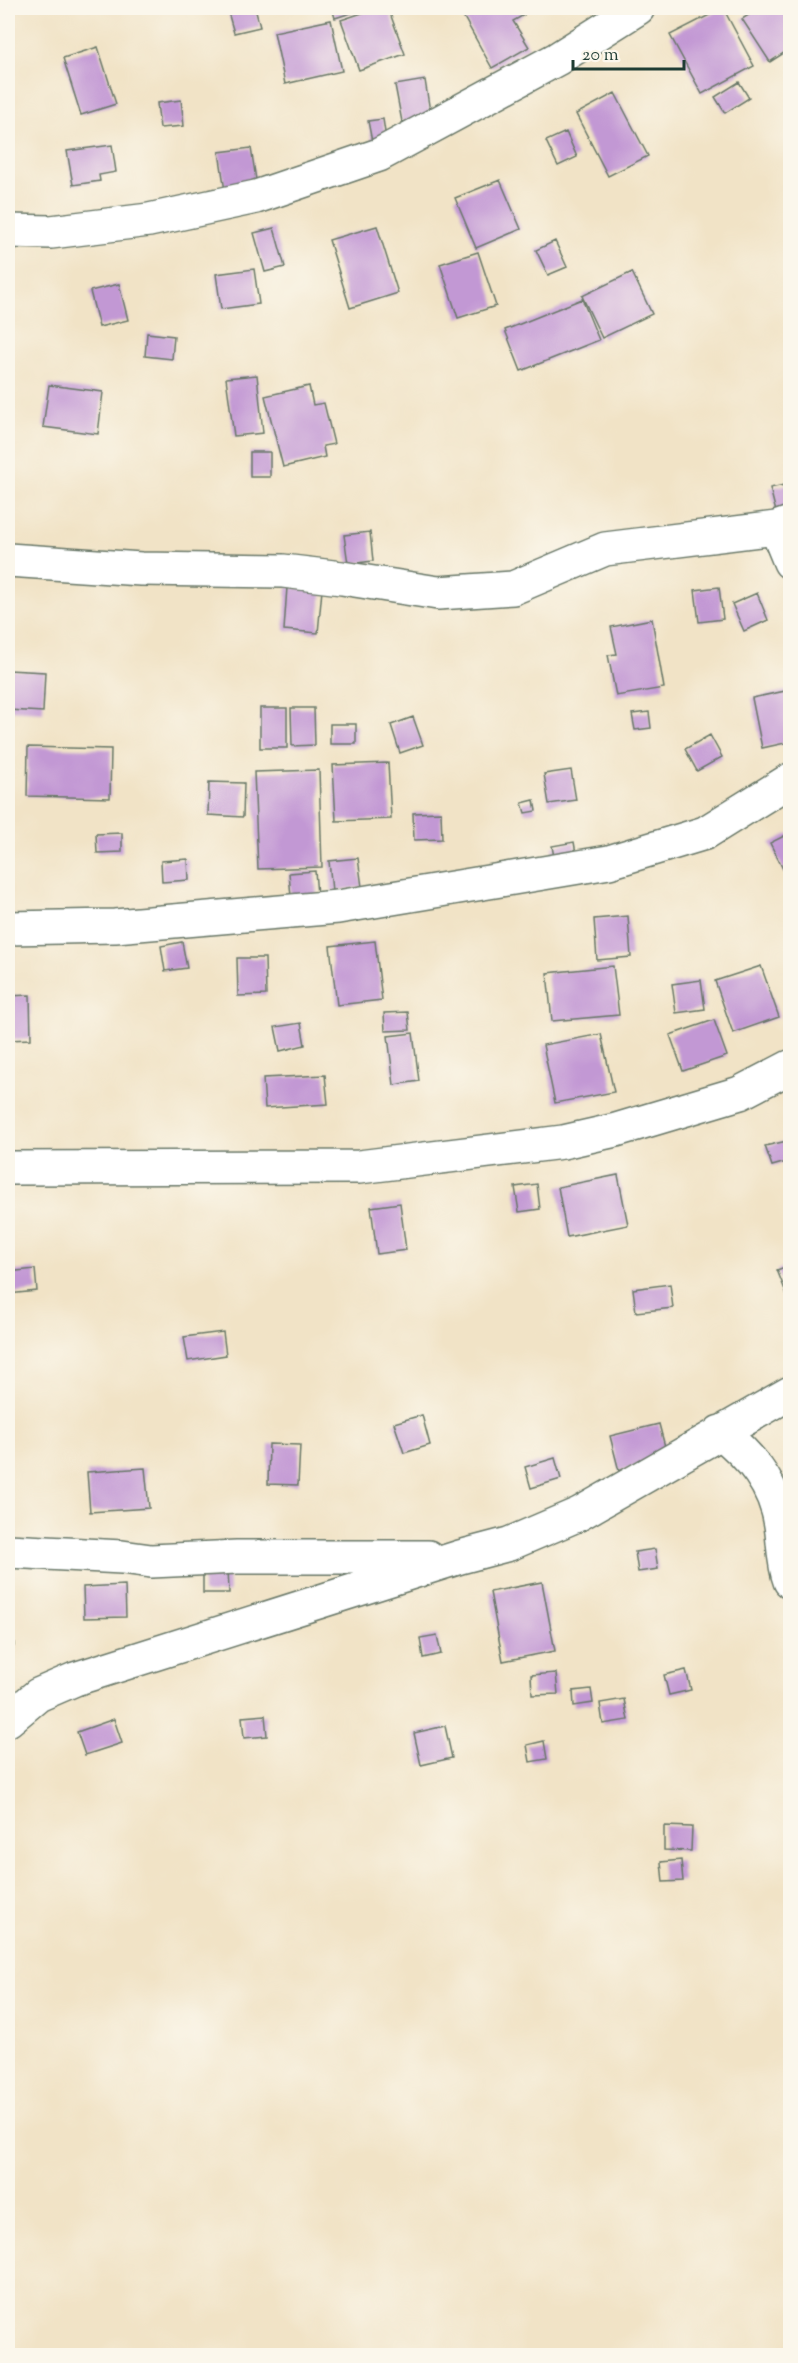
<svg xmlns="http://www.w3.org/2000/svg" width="798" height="2363" font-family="'Sorts Mill Goudy',serif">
  <rect width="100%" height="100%" fill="#fbf7ec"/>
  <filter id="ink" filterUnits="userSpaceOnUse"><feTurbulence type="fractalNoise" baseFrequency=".0167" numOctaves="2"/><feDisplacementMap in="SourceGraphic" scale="12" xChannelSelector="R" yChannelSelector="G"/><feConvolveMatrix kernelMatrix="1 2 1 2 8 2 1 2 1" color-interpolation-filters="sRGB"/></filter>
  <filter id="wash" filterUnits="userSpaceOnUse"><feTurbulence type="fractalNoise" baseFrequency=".008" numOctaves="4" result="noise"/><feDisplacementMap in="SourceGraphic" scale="24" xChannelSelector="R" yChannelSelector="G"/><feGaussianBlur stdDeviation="1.35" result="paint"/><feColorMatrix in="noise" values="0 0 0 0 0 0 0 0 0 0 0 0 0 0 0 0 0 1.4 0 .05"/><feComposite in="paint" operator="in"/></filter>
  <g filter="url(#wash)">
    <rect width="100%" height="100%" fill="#f1e3c6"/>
    <g id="blocks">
      <!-- building -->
      <path fill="#c298d4" d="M245 8H255L260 27 234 33 228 12Z
        M332 8H367L335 18Z
        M377 8H388L405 54 359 70 341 20Z
        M469 8H520L524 15 513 21 529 47 492 68 461 12Z
        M723 8 754 66 702 94 670 35Z
        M760 8H790V49L770 62 742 19Z
        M331 20 342 71 285 84 274 32Z
        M8 34H12L10 66 8 65Z
        M98 47 116 104 81 115 63 58Z
        M425 80 431 118 402 122 395 85Z
        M739 82 749 98 725 113 715 97Z
        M615 93 648 156 608 176 576 114Z
        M181 100 184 126 160 128 157 103Z
        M383 119 386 139 372 142 368 121Z
        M566 132 577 157 558 166 546 141Z
        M112 145 116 172 99 175 100 181 73 185 67 151Z
        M251 148 257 186 225 191 219 152Z
        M500 180 521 229 476 248 455 198Z
        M377 226 398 293 350 308 329 240Z
        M274 228 285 267 265 272 254 233Z
        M555 241 567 267 548 275 536 250Z
        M478 252 496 306 458 318 440 264Z
        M254 269 259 304 221 309 216 274Z
        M632 272 652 314 602 338 582 296Z
        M119 284 128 320 99 327 90 291Z
        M582 299 599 340 521 371 505 330Z
        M147 333 174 336 172 359 145 356Z
        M257 375 263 433 234 436 226 378Z
        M49 385 103 392 98 434 43 427Z
        M309 386 313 405 324 403 334 444 323 446 325 457 283 467 265 396Z
        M250 452H270V477H250Z
        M789 484 790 508 776 512 770 488Z
        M370 532 373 561 348 564 344 535Z
        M287 587 322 590 318 633 284 630Z
        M719 587 723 619 699 622 695 590Z
        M757 593 768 620 744 631 732 604Z
        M652 619 664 688 616 696 608 655 617 654 611 627Z
        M8 670 45 672 43 712 8 710Z
        M790 690V742L762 748 752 698Z
        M260 708H287V748H260Z
        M291 708H314L315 745 292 746Z
        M649 712 651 728 635 730 632 714Z
        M413 717 423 745 400 753 391 725Z
        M330 724H356V744H330Z
        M710 735 722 757 697 771 685 749Z
        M28 747 111 749 110 798 27 796Z
        M388 763 391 819 336 821 333 765Z
        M319 770 322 867 258 869 254 772Z
        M571 770 576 800 549 804 544 774Z
        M209 782 244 783 243 817 208 815Z
        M534 800 536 811 525 813 522 803Z
        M441 812 442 839 414 840 413 813Z
        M122 833V852L97 853 96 834Z
        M790 833V870L785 873 770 843Z
        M574 842 577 859 555 863 552 846Z
        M358 858 362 887 332 891 329 861Z
        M188 859 189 880 162 882 161 861Z
        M315 871 317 895 291 897 289 873Z
        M628 916 631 957 597 960 594 919Z
        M375 941 382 1000 337 1005 330 946Z
        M182 942 187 968 165 971 161 946Z
        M237 958H265L266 995 238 996Z
        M613 966 619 1015 552 1021 547 973Z
        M761 966 779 1017 733 1033 715 981Z
        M701 980 705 1009 676 1013 672 984Z
        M30 995 31 1039 8 1040V996Z
        M408 1012 410 1030 385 1031 384 1013Z
        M714 1020 727 1056 683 1071 670 1035Z
        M301 1023 305 1045 280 1051 275 1027Z
        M413 1033 419 1081 394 1085 388 1036Z
        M601 1034 614 1092 555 1103 543 1045Z
        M325 1075 328 1104 265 1108 263 1078Z
        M787 1141 790 1161 772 1166 765 1146Z
        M618 1175 628 1225 567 1237 558 1187Z
        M537 1184 540 1209 519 1212 515 1187Z
        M400 1203 406 1250 377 1254 371 1207Z
        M790 1265V1299L789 1300 777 1270Z
        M35 1269 37 1291 8 1294V1272Z
        M670 1284 673 1308 636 1312 633 1289Z
        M223 1332 226 1355 188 1361 184 1337Z
        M422 1415 430 1445 404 1453 394 1423Z
        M659 1424 668 1458 619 1471 610 1436Z
        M269 1444 300 1445 298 1485 268 1484Z
        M555 1458 561 1479 531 1488 525 1467Z
        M145 1468 149 1508 90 1512 87 1472Z
        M655 1549 658 1569 638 1572 635 1552Z
        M203 1566H228L229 1593H203Z
        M10 1570 14 1646H8V1571Z
        M542 1582 555 1651 503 1661 490 1592Z
        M125 1585 126 1617 84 1618 83 1587Z
        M437 1635 441 1654 423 1658 420 1638Z
        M686 1670 691 1690 669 1695 664 1675Z
        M556 1673 558 1694 532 1695 531 1675Z
        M591 1689 593 1703 574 1706 573 1691Z
        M624 1699 628 1720 603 1724 600 1703Z
        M265 1715 267 1736 244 1738 242 1717Z
        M114 1719 122 1743 85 1755 77 1732Z
        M445 1726 452 1758 421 1765 414 1733Z
        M544 1741 547 1759 530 1762 527 1745Z
        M664 1826 692 1827 691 1851 664 1850Z
        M681 1860 683 1881 663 1882 661 1862Z"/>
    </g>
  </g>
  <g filter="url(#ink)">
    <use href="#blocks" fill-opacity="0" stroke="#687767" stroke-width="1.5"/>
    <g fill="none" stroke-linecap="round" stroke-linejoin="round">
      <defs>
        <path id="minor" d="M8 231 51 232 149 220 256 197 379 155 557 59 638 8
          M776 528 790 562
          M8 560 141 569 283 571 342 578 438 593 513 588 605 549 776 528 790 523
          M8 928 115 926 338 907 609 862 705 833 790 780
          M8 1168 359 1167 563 1142 616 1130 740 1093 790 1067
          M720 1432C751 1456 775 1485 781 1525 784 1543 783 1563 790 1581
          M8 1551 122 1557 151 1561 237 1557H428
          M8 1720 38 1695 75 1679 460 1557 509 1544 579 1514 790 1393"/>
      </defs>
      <!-- minor casing -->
      <use href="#minor" stroke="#687767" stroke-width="36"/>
      <!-- minor -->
      <use href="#minor" stroke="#fff" stroke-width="33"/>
    </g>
  </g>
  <!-- margin -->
  <rect width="798" height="2363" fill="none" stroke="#fbf7ec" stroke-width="30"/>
  <!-- scale -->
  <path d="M573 60v9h111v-9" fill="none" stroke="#1f3d34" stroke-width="3"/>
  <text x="582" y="60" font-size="18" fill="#1f3d34" stroke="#fbf7ec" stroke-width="4.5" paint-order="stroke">20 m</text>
</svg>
